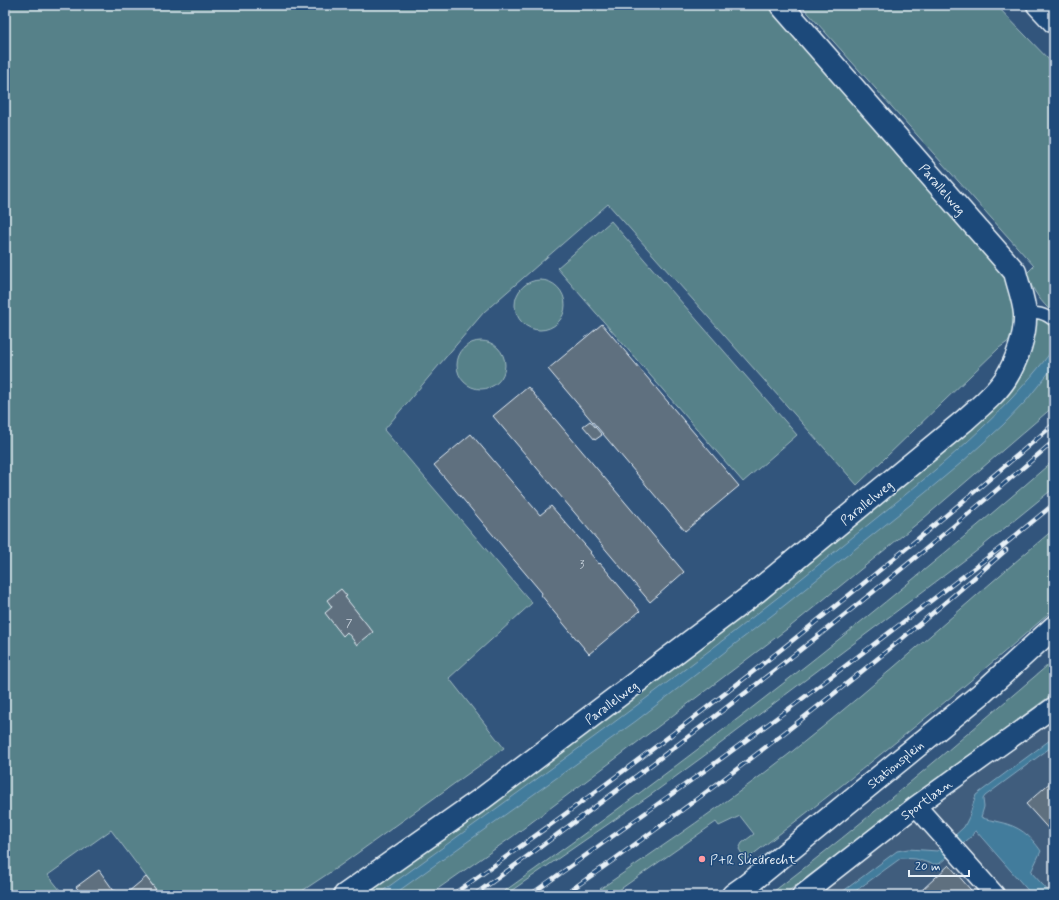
<svg xmlns="http://www.w3.org/2000/svg" width="1059" height="900" font-family="Mynerve,sans-serif">
  <rect width="100%" height="100%" fill="#32557c"/>
  <filter id="ink" filterUnits="userSpaceOnUse"><feTurbulence type="fractalNoise" baseFrequency=".025" numOctaves="2"/><feDisplacementMap in="SourceGraphic" scale="8" xChannelSelector="R" yChannelSelector="G"/><feConvolveMatrix kernelMatrix="1 2 1 2 8 2 1 2 1" color-interpolation-filters="sRGB"/></filter>
  <g filter="url(#ink)">
    <!-- built -->
    <path fill="#405d7d" d="M1054 684V895H775Z"/>
    <!-- green -->
    <path fill="#568189" stroke="#9fb9c0" d="M5 5H769L990 253 1009 283 1015 307 1013 338 999 348 857 485 608 204 484 312 384 430 532 603 449 678 504 748 338 867 296 895H160L111 830 48 875 64 895H5Z
      M801 5H996L1054 65V314C1040 301 1034 292 1026 274L1034 266Z
      M611 221 797 435 743 482 557 268Z
      M515 305a25 25 0 1 1 50 0a25 25 0 1 1-50 0Z
      M1039 317 1054 329V406L924 518 791 626 512 837 429 895H360L764 599 899 490 981 420 1035 321Z
      M457 365a24 24 0 1 1 48 0a24 24 0 1 1-48 0Z
      M1054 460V488L974 553 708 753 652 794 505 895H499C691 759 877 614 1054 460Z
      M1054 529V609C954 697 849 781 743 862L740 857 742 854 739 849 742 843 754 834 740 816 719 826 716 822 612 895C606 895 603 894 600 889 664 845 728 802 789 754 880 682 965 604 1054 529Z
      M1054 660V693L783 895H769C867 821 960 740 1054 660Z"/>
    <!-- water -->
    <path fill="#437b9c" stroke="#85aac1" d="M1054 348V366L1026 401 1003 425 961 463 925 493 775 613 636 721 393 895H377C534 781 693 668 843 545 918 484 996 426 1054 348Z
      M1054 737V745L985 796 983 799 984 807 981 817C987 820 992 820 999 822 1019 826 1030 835 1041 851L1031 872 1052 895H1032L976 831 974 832 972 836 939 864H932L916 859 901 858 850 895H838L897 851 908 849 938 851 964 827 969 817 976 795Z"/>
    <!-- building -->
    <path fill="#5f6f7f" stroke="#e8f1f8" d="M602 324 739 486 685 531 548 369Z
      M528 387 684 572 650 602 493 416Z
      M590 421 602 435 595 440 583 426Z
      M471 434 540 515 551 506 591 552 590 553 599 564 600 563 640 611 589 654 549 606H550L541 595 542 593 434 465Z
      M341 589 347 596 345 597 373 632 357 645 347 632 343 636 325 613 332 607 327 600Z
      M1053 780 1054 781V835L1026 804Z
      M949 865 970 889 976 895H927L922 890Z
      M99 870 114 891 115 890 119 895H83L76 887Z
      M146 877 160 895H130L128 892Z"/>
    <g fill="none" stroke-linecap="round" stroke-linejoin="round">
      <defs>
        <path id="lane" d="M1025 313C1037 312 1044 313 1054 321"/>
        <path id="street" d="M916 806 995 895
          M802 895 916 806 1054 707"/>
        <path id="secondary" d="M1038 5 1054 22
          M345 895 483 798 756 592 965 420C979 407 996 394 1006 378 1017 360 1026 335 1025 314 1024 300 1018 285 1015 272L781 5
          M733 895 747 885 981 694 1054 627"/>
      </defs>
      <!-- lane casing -->
      <use href="#lane" stroke="#e8f1f8" stroke-width="13"/>
      <!-- street casing -->
      <use href="#street" stroke="#e8f1f8" stroke-width="22"/>
      <!-- secondary casing -->
      <use href="#secondary" stroke="#e8f1f8" stroke-width="25"/>
      <!-- lane -->
      <use href="#lane" stroke="#1f4a7a" stroke-width="10"/>
      <!-- street -->
      <use href="#street" stroke="#1f4a7a" stroke-width="19"/>
      <!-- secondary -->
      <use href="#secondary" stroke="#1f4a7a" stroke-width="22"/>
      <defs>
        <path id="rail" d="M452 895C661 749 861 590 1054 424
          M474 895C673 752 868 602 1054 441
          M530 895 707 769 794 705 999 549 1054 504
          M564 895C718 787 865 674 1006 550"/>
      </defs>
      <!-- rail casing -->
      <use href="#rail" stroke="#e8f1f8" stroke-width="4.5"/>
      <!-- rail -->
      <use href="#rail" stroke="#1f4a7a" stroke-width="3" stroke-dasharray="9" stroke-linecap="butt"/>
    </g>
  </g>
  <!-- markers -->
  <circle fill="#ff9aa2" stroke="#1f4a7a" stroke-width="1.5" cx="702" cy="859" r="4"/>
  <g text-anchor="middle" stroke-width="3" stroke-linejoin="round" paint-order="stroke">
    <!-- number labels -->
    <g font-size="11" fill="#c6d0da">
      <text x="582" y="568">3</text>
      <text x="349" y="627">7</text>
    </g>
    <!-- street labels -->
    <g font-size="13" fill="#e8f1f8" stroke="#1f4a7a">
      <text transform="translate(943 189) rotate(49)" y="5">Parallelweg</text>
      <text transform="translate(866 502) rotate(-39)" y="5">Parallelweg</text>
      <text transform="translate(611 702) rotate(-37)" y="5">Parallelweg</text>
      <text transform="translate(895 764) rotate(-39)" y="5">Stationsplein</text>
      <text transform="translate(926 799) rotate(-36)" y="5">Sportlaan</text>
    </g>
    <!-- poi labels -->
    <g font-size="13" fill="#e8f1f8" stroke="#1f4a7a" text-anchor="start">
      <text x="710" y="864">P+R Sliedrecht</text>
    </g>
  </g>
  <!-- margin -->
  <rect width="1059" height="900" fill="none" stroke="#1f4a7a" stroke-width="20"/>
  <rect x="10" y="10" width="1039" height="880" fill="none" stroke="#e8f1f8" stroke-width="1.5" filter="url(#ink)"/>
  <!-- scale -->
  <path d="M909 870v6h60v-6" fill="none" stroke="#e8f1f8" stroke-width="2"/>
  <text x="915" y="870" font-size="12" fill="#e8f1f8" stroke="#1f4a7a" stroke-width="3" paint-order="stroke">20 m</text>
</svg>
